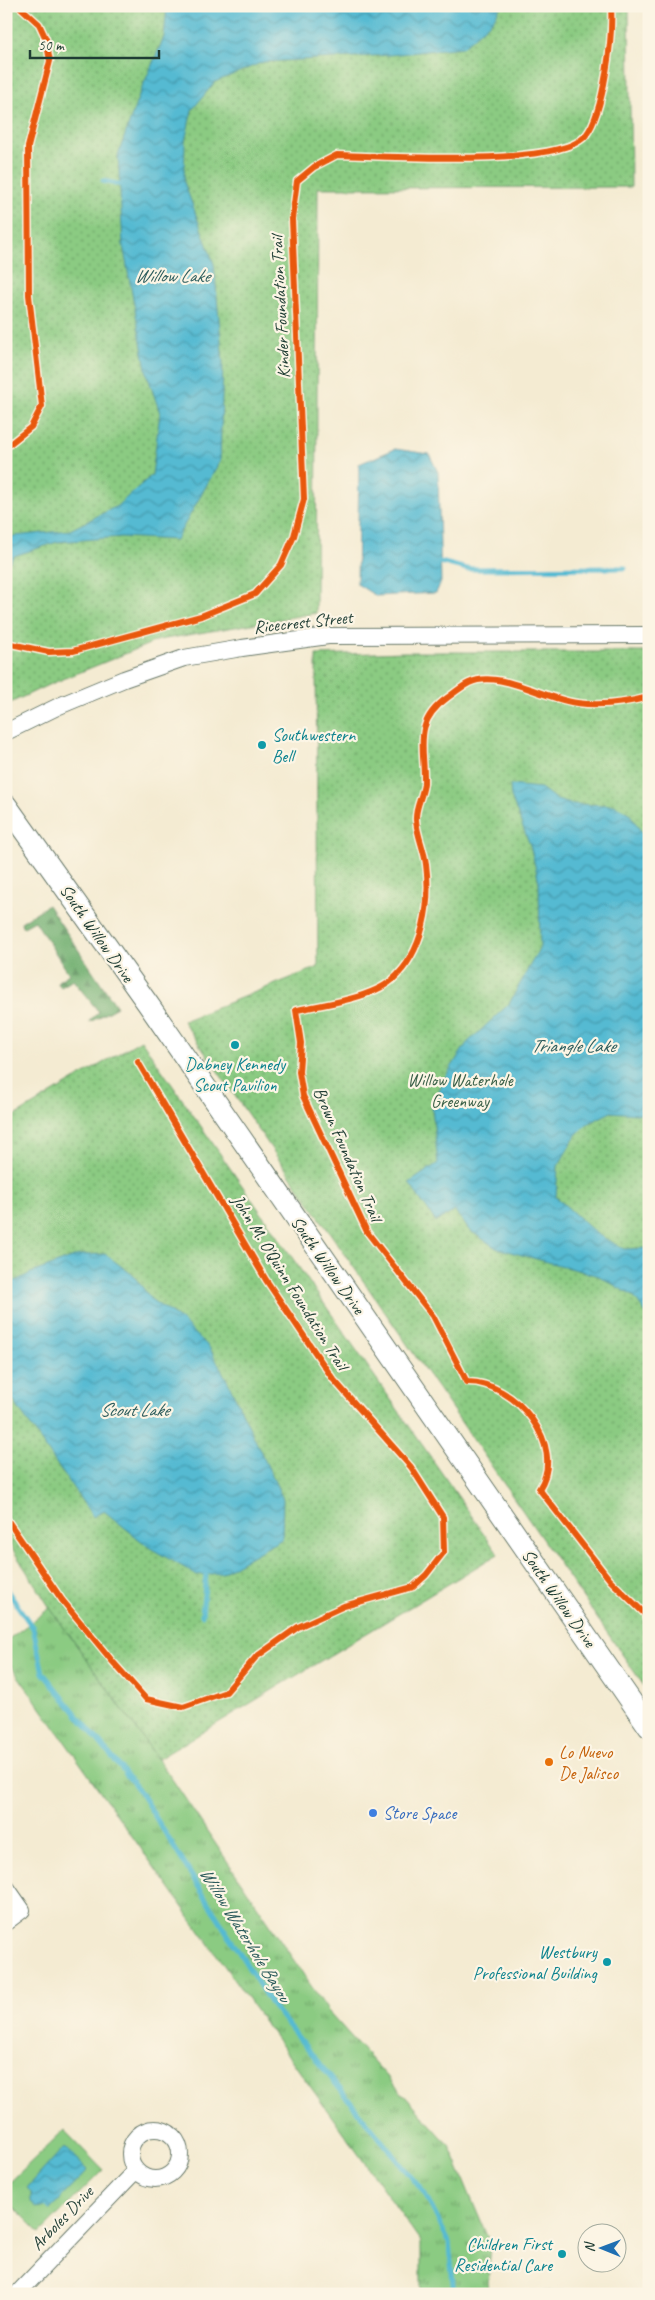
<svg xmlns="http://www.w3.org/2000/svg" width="655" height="2300" font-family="Caveat,sans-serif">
  <defs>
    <pattern id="grass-tufts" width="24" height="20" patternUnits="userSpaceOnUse" patternTransform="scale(1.25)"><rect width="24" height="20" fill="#8bcb82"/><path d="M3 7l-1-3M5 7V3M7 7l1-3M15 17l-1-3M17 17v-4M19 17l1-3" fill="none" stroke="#71a66b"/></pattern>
    <pattern id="forest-firs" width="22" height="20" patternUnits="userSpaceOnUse" patternTransform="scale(1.25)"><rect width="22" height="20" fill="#70af70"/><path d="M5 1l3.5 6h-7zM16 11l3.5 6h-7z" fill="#5b905d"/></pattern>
    <pattern id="park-dots" width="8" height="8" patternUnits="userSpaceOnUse" patternTransform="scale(1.25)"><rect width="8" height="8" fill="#8bcb82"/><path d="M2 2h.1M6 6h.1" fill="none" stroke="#71a66b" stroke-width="1.8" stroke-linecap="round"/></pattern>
    <pattern id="water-waves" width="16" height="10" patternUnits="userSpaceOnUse" patternTransform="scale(1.25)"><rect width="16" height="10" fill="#54bad2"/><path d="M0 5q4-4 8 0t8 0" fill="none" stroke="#4598ab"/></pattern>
  </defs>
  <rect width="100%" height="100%" fill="#fcf5e5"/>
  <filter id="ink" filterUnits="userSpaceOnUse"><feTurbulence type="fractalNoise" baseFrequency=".02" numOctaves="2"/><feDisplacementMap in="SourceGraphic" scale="10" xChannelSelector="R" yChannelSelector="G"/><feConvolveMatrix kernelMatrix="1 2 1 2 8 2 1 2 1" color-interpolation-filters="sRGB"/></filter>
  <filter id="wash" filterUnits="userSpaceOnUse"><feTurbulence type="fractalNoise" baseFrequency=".0096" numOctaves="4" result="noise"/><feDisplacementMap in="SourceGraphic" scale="20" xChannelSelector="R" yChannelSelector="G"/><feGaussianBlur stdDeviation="1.12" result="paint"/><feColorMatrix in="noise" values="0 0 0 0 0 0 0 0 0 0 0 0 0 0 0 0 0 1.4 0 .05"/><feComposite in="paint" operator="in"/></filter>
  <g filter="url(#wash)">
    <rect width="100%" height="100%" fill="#f4ebd2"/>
    <!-- grass -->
    <path fill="url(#grass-tufts)" stroke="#55845b" d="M50 1608 172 1779 328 2011 449 2145 491 2246 487 2294H421V2242L6 1659V1641Z"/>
    <!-- forest -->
    <path fill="url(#forest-firs)" stroke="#487652" d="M48 905 117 1007 90 1022V1020L99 1012 73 980 61 987 58 984V981L69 974 35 921 24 927 22 926 21 922Z"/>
    <!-- park -->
    <path fill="url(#park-dots)" stroke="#55845b" d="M6 6H629L631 187 318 188 316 613 159 640 46 686 6 705Z
      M404 652H649V1693L183 1021 318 967 316 655Z
      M141 1040 498 1554 158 1759 50 1608 6 1539V1121Z"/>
    <!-- pitch -->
    <path fill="#8bcb82" stroke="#55845b" d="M64 2130 103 2170 40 2233 6 2199V2186Z
      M587 2290 588 2294H530L529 2292Z"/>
    <!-- water -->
    <path fill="url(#water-waves)" stroke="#3a7c83" d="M167 6H501L493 20 463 47 390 55 263 62 215 82 192 110 185 141 184 182 214 264 223 363 220 461 176 540 121 537 57 542 14 556 6 566V537L70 530 117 506 152 475 160 413 147 374 123 245 118 155 139 95 164 37Z
      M395 449 429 454 438 472 441 582 436 593 376 596 357 584 359 464Z
      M510 785 541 788 557 800 571 804 614 805 629 813 642 833 649 864V1115L611 1112 587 1124 576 1135 558 1166 556 1197 597 1234 624 1249 649 1248V1318L634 1297 599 1276 496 1248 469 1230 455 1211 436 1222 409 1183 438 1163 432 1108 445 1077 467 1043 509 1004 540 947 539 882 530 845 511 797Z
      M105 1254 133 1275 152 1300 181 1320 209 1347 228 1382 283 1499 282 1539 222 1573 197 1575 150 1548 104 1511 93 1517 6 1390V1286L31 1273 79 1255Z
      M64 2147 88 2170 49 2210 45 2206 38 2208 31 2202V2192L27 2188Z"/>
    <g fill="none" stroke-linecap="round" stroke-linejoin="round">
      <!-- stream -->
      <path stroke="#54bad2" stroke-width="5" d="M103 181 127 186
        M440 562 467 569 625 568
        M6 1276 18 1287
        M6 1589 33 1628 43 1673 138 1789 271 2004 425 2194 449 2242 454 2294
        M202 1615 206 1574 203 1569"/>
    </g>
  </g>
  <g filter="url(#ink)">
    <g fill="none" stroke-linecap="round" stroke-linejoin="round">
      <defs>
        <path id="minor" d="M6 732 59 706 124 679 184 658 242 648 328 636 649 635
          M6 1887 22 1910 6 1922
          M130 2154a25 25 0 1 1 50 0a25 25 0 1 1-50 0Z
          M17 2294 136 2170"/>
        <path id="tertiary" d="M6 805 148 1004 649 1727"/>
      </defs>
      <!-- minor casing -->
      <use href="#minor" stroke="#6a7a6b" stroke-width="18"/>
      <!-- tertiary casing -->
      <use href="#tertiary" stroke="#6a7a6b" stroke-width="23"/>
      <!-- minor -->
      <use href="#minor" stroke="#fff" stroke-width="16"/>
      <!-- tertiary -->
      <use href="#tertiary" stroke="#fff" stroke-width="21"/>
      <defs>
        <path id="cycleway" d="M6 447 31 427 42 406 29 295 28 147 50 61 46 39 39 24 19 6
          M6 643 49 652 73 651 201 616 255 594 281 565 294 536 304 499 292 219 297 181 314 167 337 155C381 156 562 168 586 135 604 112 613 36 611 6
          M649 697C626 703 601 706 577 703 544 699 499 669 469 683 461 687 454 693 447 698 412 723 425 748 424 783 423 796 415 807 416 820 417 835 424 849 426 864 431 903 424 952 392 980 371 998 323 1005 296 1010L301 1043 299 1072 303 1096 367 1232 433 1316 467 1382C514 1381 568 1445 539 1489L610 1580 645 1614 649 1632
          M6 1518 62 1600 113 1662 146 1699 183 1707 226 1692 256 1657 298 1627 344 1606 413 1587 426 1575 444 1552 443 1517 411 1467 333 1379 266 1280 138 1062"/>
      </defs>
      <!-- cycleway casing -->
      <use href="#cycleway" stroke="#fcf5e5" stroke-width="9"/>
      <!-- cycleway -->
      <use href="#cycleway" stroke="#e8590c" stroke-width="6"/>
    </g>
  </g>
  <!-- markers -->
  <g fill="#0f9aa8" stroke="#fcf5e5" stroke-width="2">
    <circle cx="262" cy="745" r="5"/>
    <circle cx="235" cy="1045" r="5"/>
    <circle cx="607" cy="1962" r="5"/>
    <circle cx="562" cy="2254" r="5"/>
  </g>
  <circle fill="#e8710a" stroke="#fcf5e5" stroke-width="2" cx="549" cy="1762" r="5"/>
  <circle fill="#3f7fe0" stroke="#fcf5e5" stroke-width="2" cx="373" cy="1813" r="5"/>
  <g text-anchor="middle" stroke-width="4.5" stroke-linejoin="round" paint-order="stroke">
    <!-- street labels -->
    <g font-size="18" fill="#1f3d34" stroke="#fcf5e5">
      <text transform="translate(280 307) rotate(-93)" y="6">Kinder Foundation Trail</text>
      <text transform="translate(303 622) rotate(-6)" y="6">Ricecrest Street</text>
      <text transform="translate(97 933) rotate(55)" y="6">South Willow Drive</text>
      <text transform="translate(348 1154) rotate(66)" y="6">Brown Foundation Trail</text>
      <text transform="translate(328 1265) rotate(55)" y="6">South Willow Drive</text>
      <text transform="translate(290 1282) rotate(58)" y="6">John M. O'Quinn Foundation Trail</text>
      <text transform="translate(559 1598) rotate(55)" y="6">South Willow Drive</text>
      <text transform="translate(62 2218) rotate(-46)" y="6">Arboles Drive</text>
    </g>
    <!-- culture labels -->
    <g font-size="18" fill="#0d838f" stroke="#fcf5e5" text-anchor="end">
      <text x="272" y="741" text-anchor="start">Southwestern<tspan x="272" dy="21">Bell</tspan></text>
      <text x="235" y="1070" text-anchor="middle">Dabney Kennedy<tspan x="235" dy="21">Scout Pavilion</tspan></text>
      <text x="597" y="1958">Westbury<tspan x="597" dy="21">Professional Building</tspan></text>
      <text x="552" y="2250">Children First<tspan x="552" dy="21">Residential Care</tspan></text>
    </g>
    <!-- park labels -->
    <g font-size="18" fill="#3a6048" stroke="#fcf5e5">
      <text x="460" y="1086">Willow Waterhole<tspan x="460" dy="21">Greenway</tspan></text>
    </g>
    <!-- food labels -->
    <g font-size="18" fill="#c56008" stroke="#fcf5e5" text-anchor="start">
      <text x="559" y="1758">Lo Nuevo<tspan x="559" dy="21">De Jalisco</tspan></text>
    </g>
    <!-- shop labels -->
    <g font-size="18" fill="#366cbe" stroke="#fcf5e5" text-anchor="start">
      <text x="383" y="1819">Store Space</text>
    </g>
    <!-- water labels -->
    <g font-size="19" font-style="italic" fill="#2c5c5c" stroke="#fcf5e5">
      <text x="172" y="282">Willow Lake</text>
      <text x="573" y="1052">Triangle Lake</text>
      <text x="134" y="1416">Scout Lake</text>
      <text transform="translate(246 1934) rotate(58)" y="7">Willow Waterhole Bayou</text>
    </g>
  </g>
  <!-- margin -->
  <rect width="655" height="2300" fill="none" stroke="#fcf5e5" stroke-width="25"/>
  <!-- north arrow -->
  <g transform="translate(602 2248) rotate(271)"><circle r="24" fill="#fcf5e5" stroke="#a4ab9e"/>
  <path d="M0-4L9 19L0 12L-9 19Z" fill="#1f6fb2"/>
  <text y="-8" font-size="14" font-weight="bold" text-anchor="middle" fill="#1f3d34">N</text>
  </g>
  <!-- scale -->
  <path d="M30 50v8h129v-8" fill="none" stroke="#1f3d34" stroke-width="2.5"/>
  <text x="38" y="50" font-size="15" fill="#1f3d34" stroke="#fcf5e5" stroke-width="4" paint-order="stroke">50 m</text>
</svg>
